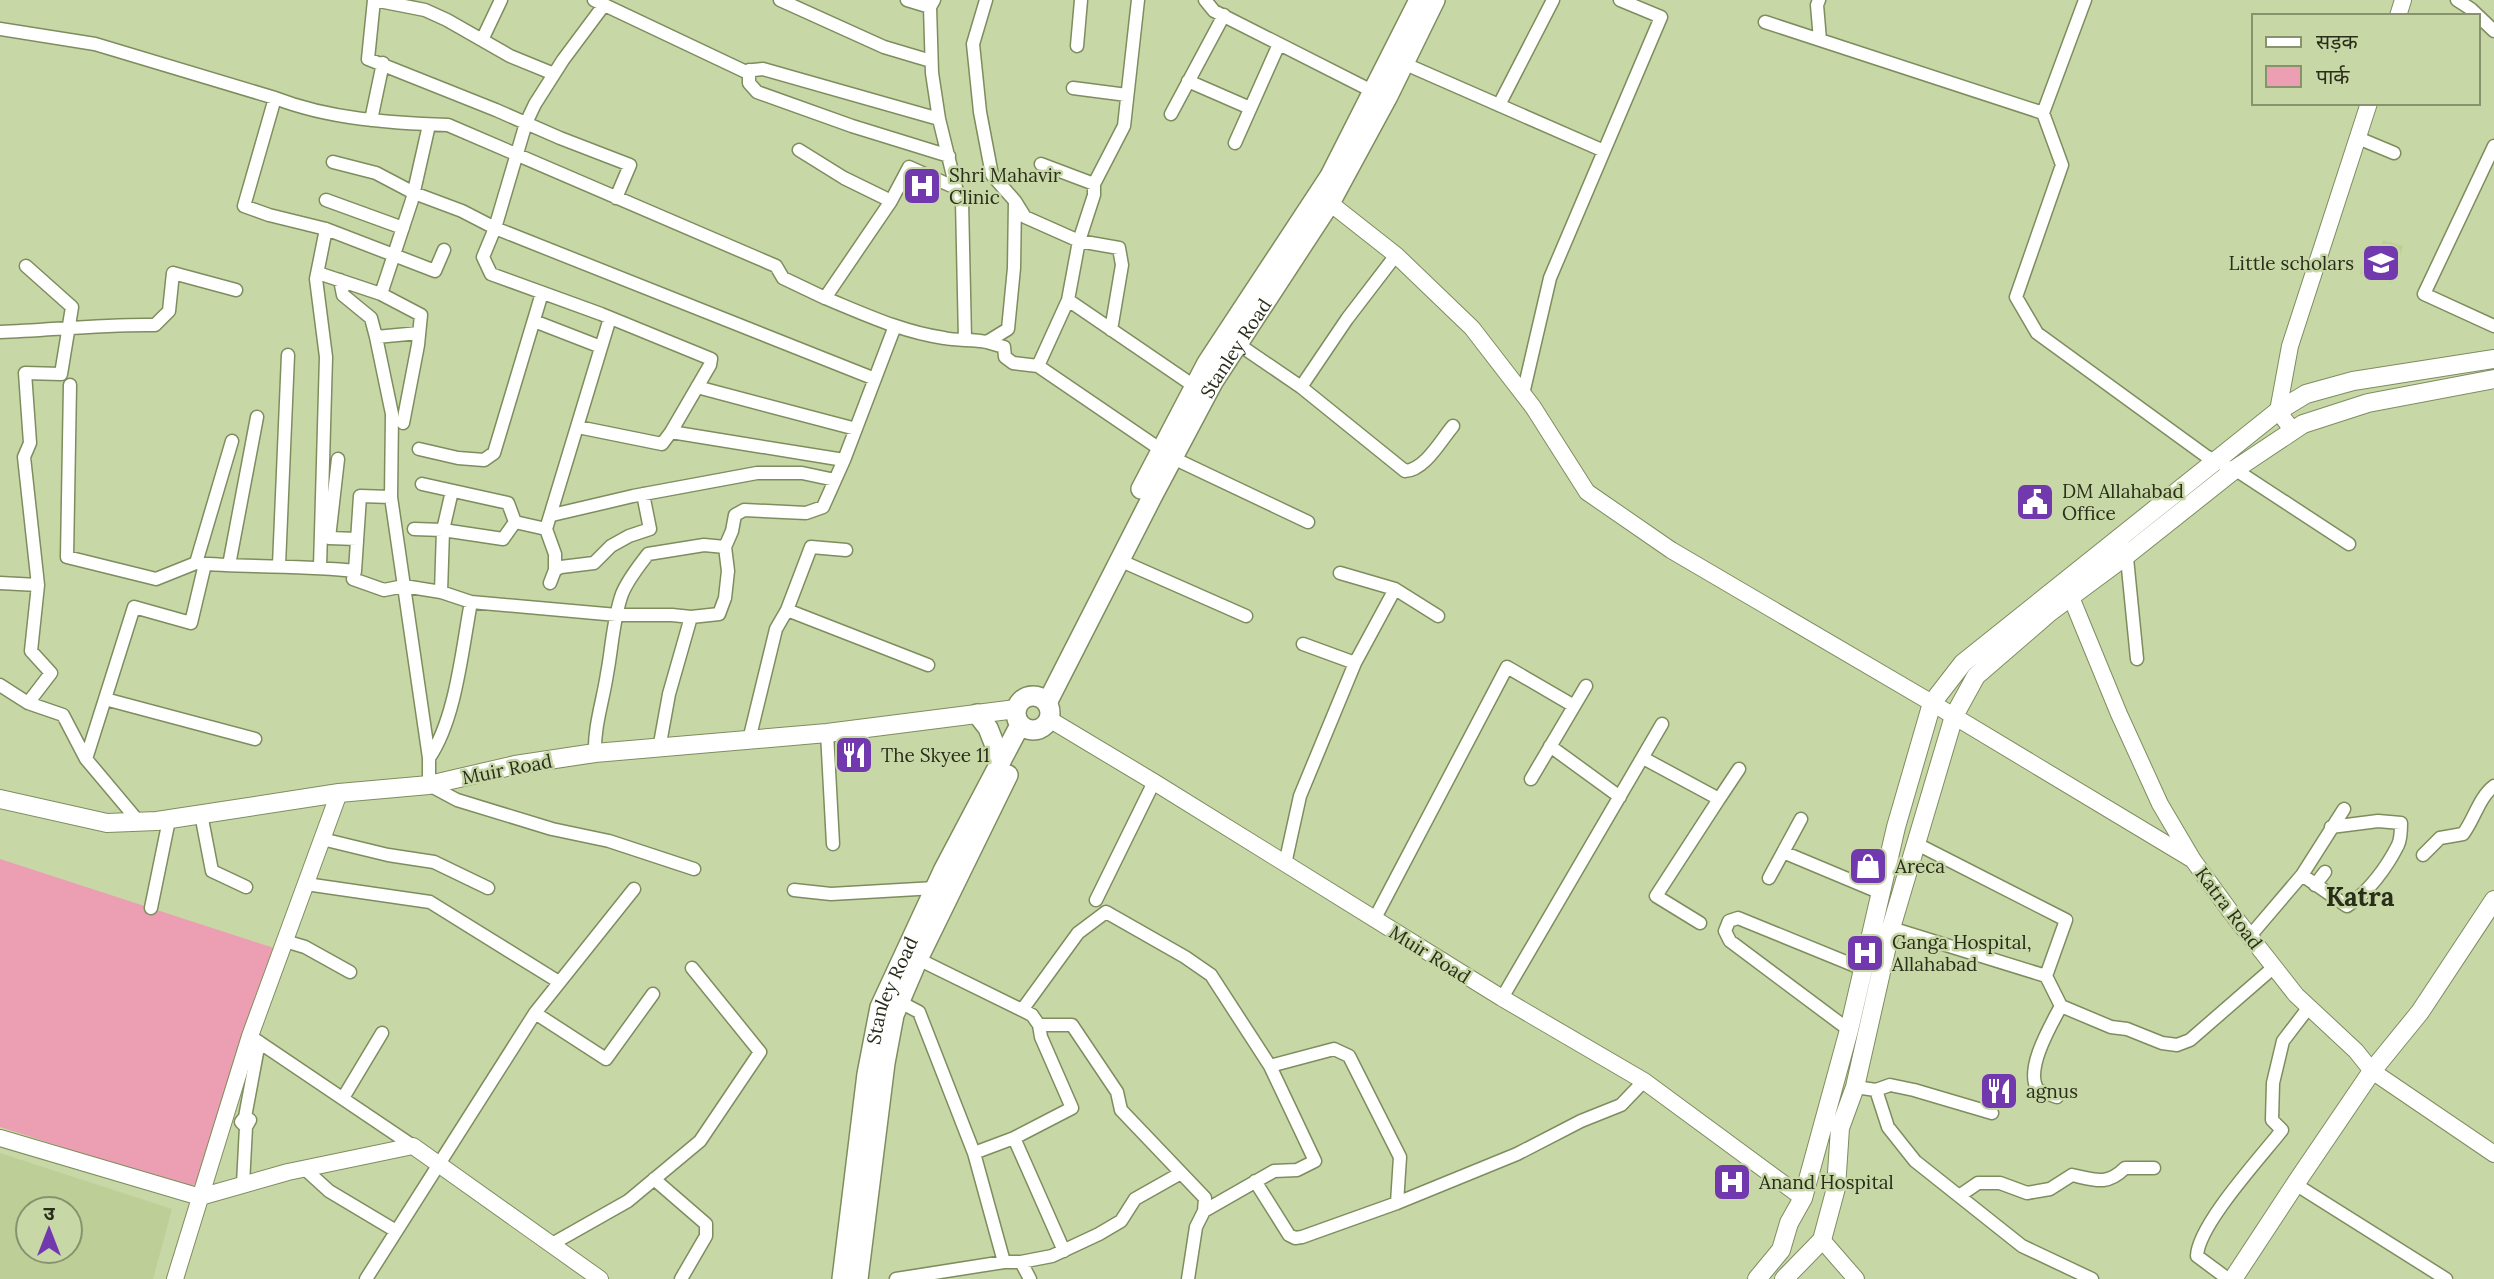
<svg xmlns="http://www.w3.org/2000/svg" width="2494" height="1279" font-family="Lora,'Noto Sans Devanagari',serif">
  <rect width="100%" height="100%" fill="#c8d7a6"/>
  <!-- built -->
  <path fill="#bdcf96" fill-rule="evenodd" d="M2383 240 2403 246 2392 283 2360 274 2365 258 2376 261Z
    M0 1153 172 1209 153 1279H0ZM28 1209H70V1251H28Z"/>
  <!-- green -->
  <path fill="#ec9eb3" d="M0 859 274 948 199 1179 191 1188 0 1127Z"/>
  <g fill="none" stroke-linecap="round" stroke-linejoin="round">
    <defs>
      <path id="minor" d="M374 0 368 59 496 110 560 138 630 165 616 198
        M374 0 425 10 447 20 510 56 554 74
        M594 0 744 71 763 69 939 119
        M780 0 884 47 931 61
        M907 0 930 7 931 0
        M934 0 930 7 932 73 939 119 956 188 909 167 891 201 825 298C864 314 902 332 944 338 958 341 972 339 987 342L1008 329 1014 268 1015 201
        M986 0 973 44 980 112 992 175 1015 201 1025 217 1079 241 1119 248 1122 265 1111 330
        M1138 0 1124 126 1094 184V195L1079 241 1068 300 1194 386
        M1205 0 1214 11 1374 92
        M1819 0 1817 5 1820 40
        M2457 0 2471 9 2494 31
        M1765 22 2043 113 2085 0
        M0 29 95 44 275 98C329 119 390 123 448 125L776 266 783 278 825 298
        M482 40 501 0
        M1077 46 1081 0
        M1403 63 1604 151
        M749 70V83L757 92 852 126 949 156
        M1188 81 1250 108
        M1073 88 1127 95
        M275 98 244 206 269 215 326 229 435 271 444 250
        M1499 105 1553 0
        M2043 113 2062 165 2016 297 2037 333 2206 456 2242 474 2349 544
        M1171 114 1224 15
        M371 120 383 63
        M2358 138 2394 153
        M1235 143 1279 44
        M2494 146 2424 294 2494 326
        M799 150 844 178 891 201
        M333 162 376 173 414 193 462 211 495 228 875 379
        M1041 164 1094 184
        M956 188 962 201 965 339
        M326 200 403 228
        M26 266 72 307 61 374 25 373 30 443 24 457 38 585 31 651 51 673 28 703
        M318 273 381 294 421 315 418 345 403 423
        M340 280 343 295 371 318 376 337
        M381 294 412 200 429 125
        M534 321 601 347
        M0 332C52 330 104 324 155 325L169 311 173 273 236 290
        M419 333 376 337 392 414 391 497 429 758V785L457 800 552 829 609 841 694 869
        M987 342 1004 347 1005 357 1013 363 1038 366 1068 300
        M1238 344 1301 387 1405 471C1425 470 1441 440 1453 426
        M1038 366 1173 458 1308 522
        M70 385 67 557 156 579 196 563
        M697 387 856 429
        M1301 387 1347 319 1396 255
        M1523 394 1550 278 1661 17 1620 0
        M578 427 662 444 671 432 710 365 711 359 601 314 491 274 483 257 495 228 526 123 535 104 563 60 604 5
        M671 432 844 460
        M232 441 196 563C250 568 302 565 355 571L353 579 384 590 404 586 441 592 471 602C462 649 456 719 429 758
        M419 449 458 458 484 460 494 453 542 293
        M338 459 329 538 357 539
        M422 484 508 503 515 522 503 539 443 530 441 592
        M552 515 633 496 757 473H802L835 480
        M515 522 546 529 610 318
        M414 529 443 530 452 491
        M546 529 555 554V570
        M2126 548 2137 659
        M1119 560 1246 616
        M229 565 257 417
        M279 565 288 355
        M320 567 326 357 316 279 326 229
        M355 571 360 496 391 497
        M1340 573 1395 589 1438 616
        M0 583 38 585
        M550 583 555 570 561 567 594 563 611 546 629 536 650 529 643 494
        M471 602 617 615H672L691 617 669 694 659 749
        M787 610 928 665
        M691 617 719 614 725 598 728 571 725 547 732 531 735 515 744 510 806 513 823 507 844 460 895 326
        M1303 644 1355 663
        M0 685 28 703 63 715 86 759 139 822
        M105 699 255 739
        M827 733 833 844
        M749 740 776 629 787 610 811 547 846 550
        M1550 746 1620 797
        M595 753C594 726 603 701 607 674 612 648 613 619 622 594 628 579 639 566 648 554L704 545 725 547
        M1643 758 1719 799 1656 896 1700 923
        M86 759 134 607 191 623 205 564
        M1531 779 1586 686
        M1719 799 1739 769
        M201 814 212 871 246 887
        M322 839 388 855 434 862 488 888
        M1783 852 1881 893
        M2423 855 2440 838 2463 834C2474 820 2479 797 2494 786
        M1285 864 1300 796 1355 663 1395 589
        M2302 875 2347 906C2368 893 2387 867 2398 845 2401 839 2401 830 2401 823L2378 821 2331 827
        M1769 878 1801 819
        M306 884 430 902 559 982
        M2315 885 2325 872
        M794 890 831 894 935 888
        M1096 900 1154 782
        M151 908 169 820
        M1374 920 1507 667 1574 706
        M1891 928 2046 976 2066 920 1915 843
        M2250 936 2302 875 2344 809
        M285 941 305 947 350 972
        M918 959 1032 1015 1039 1025 1041 1037 1072 1108 1014 1138 974 1153
        M2046 976 2061 1006 2111 1027 2127 1029 2162 1043 2177 1045 2190 1040 2274 967
        M1502 998 1662 724
        M898 1001 919 1012 974 1153 1004 1262
        M1022 1010 1078 933 1106 912 1185 957 1211 975 1270 1066 1315 1161 1297 1170 1274 1171 1204 1211
        M535 1013 606 1059 653 994
        M1039 1025H1072L1117 1092 1121 1110 1205 1198 1204 1211 1196 1227 1188 1279
        M1849 1030 1730 941 1725 931 1729 921 1738 918 1863 969
        M250 1036 413 1146
        M1270 1066 1334 1049 1349 1056 1400 1157 1397 1203
        M1855 1087 1876 1090 1890 1085 1914 1090 1992 1113
        M1876 1090 1888 1127 1915 1161 2022 1246 2092 1279
        M2057 1097 2038 1090C2024 1070 2051 1025 2061 1006
        M343 1098 382 1033
        M245 1117 259 1042
        M1014 1138 1064 1251
        M306 1170 329 1191 396 1231
        M654 1179 706 1224V1236L681 1279
        M1255 1181 1289 1235 1295 1238 1302 1237 1397 1203 1517 1154 1581 1121 1621 1105 1644 1081
        M243 1184 246 1127 250 1120 245 1117 241 1122 246 1127
        M2295 1184 2446 1279
        M1959 1196 1978 1183H2000L2027 1193 2050 1189 2072 1175C2095 1180 2107 1186 2125 1168H2154
        M552 1244 628 1201 700 1141 760 1052 692 968
        M1021 1262 1030 1279
        M366 1279 535 1013 634 889
        M896 1279 1004 1262H1021L1052 1256 1099 1234 1121 1221 1135 1199 1181 1173
        M2228 1279 2197 1256C2198 1225 2261 1157 2282 1130L2272 1120 2273 1083 2283 1041 2309 1007"/>
      <path id="tertiary" d="M2398 16 2403 0
        M1321 196 1396 255 1472 328 1533 407 1587 492 1671 550 1932 703 2193 860
        M2293 431 2278 411 2290 346 2369 103
        M2066 585 2119 714 2160 804 2193 860 2230 911 2296 995 2356 1051 2372 1071 2494 1154
        M1049 719 1154 782 1502 998 1644 1081 1803 1198
        M0 1138 200 1197 288 1172 413 1146 600 1279
        M1822 1240 1856 1279
        M175 1279 250 1036 339 793"/>
      <path id="secondary" d="M0 799 107 823 157 821 339 793 429 785 515 765 595 753 827 733 1016 709
        M1757 1279 1781 1250 1789 1223 1803 1198 1849 1030 1896 827 1932 703 1963 663 2278 411 2306 394 2353 381 2494 359
        M1784 1279 1822 1240 1836 1188 1840 1128 1855 1087 1891 928 1954 716 1976 676 2050 612 2127 555 2234 470 2303 424 2368 403 2494 379
        M2233 1279 2298 1180 2372 1071 2420 1012 2494 900"/>
      <g id="primary">
        <path d="M1141 489 1207 363 1330 176 1419 0"/>
        <circle cx="1033" cy="713" r="17"/>
        <path id="s1" d="M1047 703 1152 497 1213 382 1330 203 1388 96 1435 0"/>
        <path d="M977 714 988 728 1001 761"/>
        <path id="s2" d="M842 1279 867 1074 880 1007 943 871 1020 725"/>
        <path d="M858 1279 885 1063 894 1015 918 959 1008 775"/>
      </g>
    </defs>
    <!-- minor casing -->
    <use href="#minor" stroke="#7e8d5e" stroke-width="15"/>
    <!-- tertiary casing -->
    <use href="#tertiary" stroke="#7e8d5e" stroke-width="18"/>
    <!-- secondary casing -->
    <use href="#secondary" stroke="#7e8d5e" stroke-width="20"/>
    <!-- primary casing -->
    <use href="#primary" stroke="#7e8d5e" stroke-width="22"/>
    <!-- minor -->
    <use href="#minor" stroke="#fff" stroke-width="12"/>
    <!-- tertiary -->
    <use href="#tertiary" stroke="#fff" stroke-width="16"/>
    <!-- secondary -->
    <use href="#secondary" stroke="#fff" stroke-width="18"/>
    <!-- primary -->
    <use href="#primary" stroke="#fff" stroke-width="19"/>
  </g>
  <!-- icons -->
  <defs>
    <symbol id="hospital-square" viewBox="-11 -11 22 22"><rect x="-9" y="-9" width="18" height="18" rx="4" fill="#7239af" stroke="#c8d7a6"/><path d="M-5-5h3v3.5h4V-5h3V5h-3V1.5h-4V5h-3Z" fill="#fff"/></symbol>
    <symbol id="school-square" viewBox="-11 -11 22 22"><rect x="-9" y="-9" width="18" height="18" rx="4" fill="#7239af" stroke="#c8d7a6"/><path d="M0-5L7-2L0 1L-7-2ZM-4 1L0 2.5L4 1V4Q0 6-4 4Z" fill="#fff"/></symbol>
    <symbol id="civic-square" viewBox="-11 -11 22 22"><rect x="-9" y="-9" width="18" height="18" rx="4" fill="#7239af" stroke="#c8d7a6"/><path d="M-.6-6.5H3V-4.5H.6V-3L4-1V1h2V6H-6V1h2V-1L-.6-3ZM-1.2 2.5V6h2.4V2.5Z" fill="#fff"/></symbol>
    <symbol id="restaurant-square" viewBox="-11 -11 22 22"><rect x="-9" y="-9" width="18" height="18" rx="4" fill="#7239af" stroke="#c8d7a6"/><path d="M-5-6h1v4h1v-4h1v4h1v-4h1v5L-1.5 .5V6h-2V.5L-5-1ZM5-6V6H3V1.5H1.5Q1.5-4 5-6Z" fill="#fff"/></symbol>
    <symbol id="shop-square" viewBox="-11 -11 22 22"><rect x="-9" y="-9" width="18" height="18" rx="4" fill="#7239af" stroke="#c8d7a6"/><path d="M-5-2.5h2.3a2.7 3.5 0 0 1 5.4 0H5L5.5 6h-11ZM-1.5-2.5h3a1.5 2.3 0 0 0-3 0Z" fill="#fff"/></symbol>
  </defs>
  <g fill-rule="evenodd">
    <use href="#hospital-square" x="900" y="164" width="44" height="44"/>
    <use href="#school-square" x="2359" y="241" width="44" height="44"/>
    <use href="#civic-square" x="2013" y="480" width="44" height="44"/>
    <use href="#restaurant-square" x="832" y="733" width="44" height="44"/>
    <use href="#shop-square" x="1846" y="844" width="44" height="44"/>
    <use href="#hospital-square" x="1843" y="931" width="44" height="44"/>
    <use href="#restaurant-square" x="1977" y="1069" width="44" height="44"/>
    <use href="#hospital-square" x="1710" y="1160" width="44" height="44"/>
  </g>
  <g text-anchor="middle" stroke-width="5" stroke-linejoin="round" paint-order="stroke">
    <!-- poi labels -->
    <g font-size="19" fill="#292e1b" stroke="#c8d7a6" text-anchor="start">
      <text x="949" y="182">Shri Mahavir<tspan x="949" dy="22">Clinic</tspan></text>
      <text x="2354" y="270" text-anchor="end">Little scholars</text>
      <text x="2062" y="498">DM Allahabad<tspan x="2062" dy="22">Office</tspan></text>
      <text x="881" y="762">The Skyee 11</text>
      <text x="1895" y="873">Areca</text>
      <text x="1892" y="949">Ganga Hospital,<tspan x="1892" dy="22">Allahabad</tspan></text>
      <text x="2026" y="1098">agnus</text>
      <text x="1759" y="1189">Anand Hospital</text>
    </g>
    <!-- street labels -->
    <g font-size="19" fill="#292e1b" stroke="#c8d7a6">
      <text dy="7" stroke="none"><textPath href="#s1" startOffset="402">Stanley Road</textPath></text>
      <text transform="translate(507 769) rotate(-11)" y="7">Muir Road</text>
      <text transform="translate(2229 908) rotate(53)" y="7">Katra Road</text>
      <text transform="translate(1430 954) rotate(32)" y="7">Muir Road</text>
      <text dy="7" stroke="none"><textPath href="#s2" startOffset="294">Stanley Road</textPath></text>
    </g>
    <!-- district labels -->
    <g font-size="26" font-weight="bold" fill="#292e1b" stroke="#c8d7a6">
      <text x="2360" y="906">Katra</text>
    </g>
  </g>
  <!-- legend -->
  <rect x="2252" y="14" width="228" height="91" fill="#c8d7a6" stroke="#88936e" stroke-width="2"/>
  <rect x="2266" y="37" width="35" height="10" fill="#ffffff" stroke="#88936e" stroke-width="2"/>
  <text x="2316" y="49" font-size="21" fill="#292e1b">सड़क</text>
  <rect x="2266" y="66" width="35" height="21" fill="#ec9eb3" stroke="#88936e" stroke-width="2"/>
  <text x="2316" y="84" font-size="21" fill="#292e1b">पार्क</text>
  <!-- north arrow -->
  <g transform="translate(49 1230)"><circle r="33" fill="#c8d7a6" stroke="#88936e" stroke-width="2"/>
  <path d="M0-5L12 26L0 18L-12 26Z" fill="#7239af"/>
  <text y="-10" font-size="19" font-weight="bold" text-anchor="middle" fill="#292e1b">उ</text>
  </g>
</svg>
